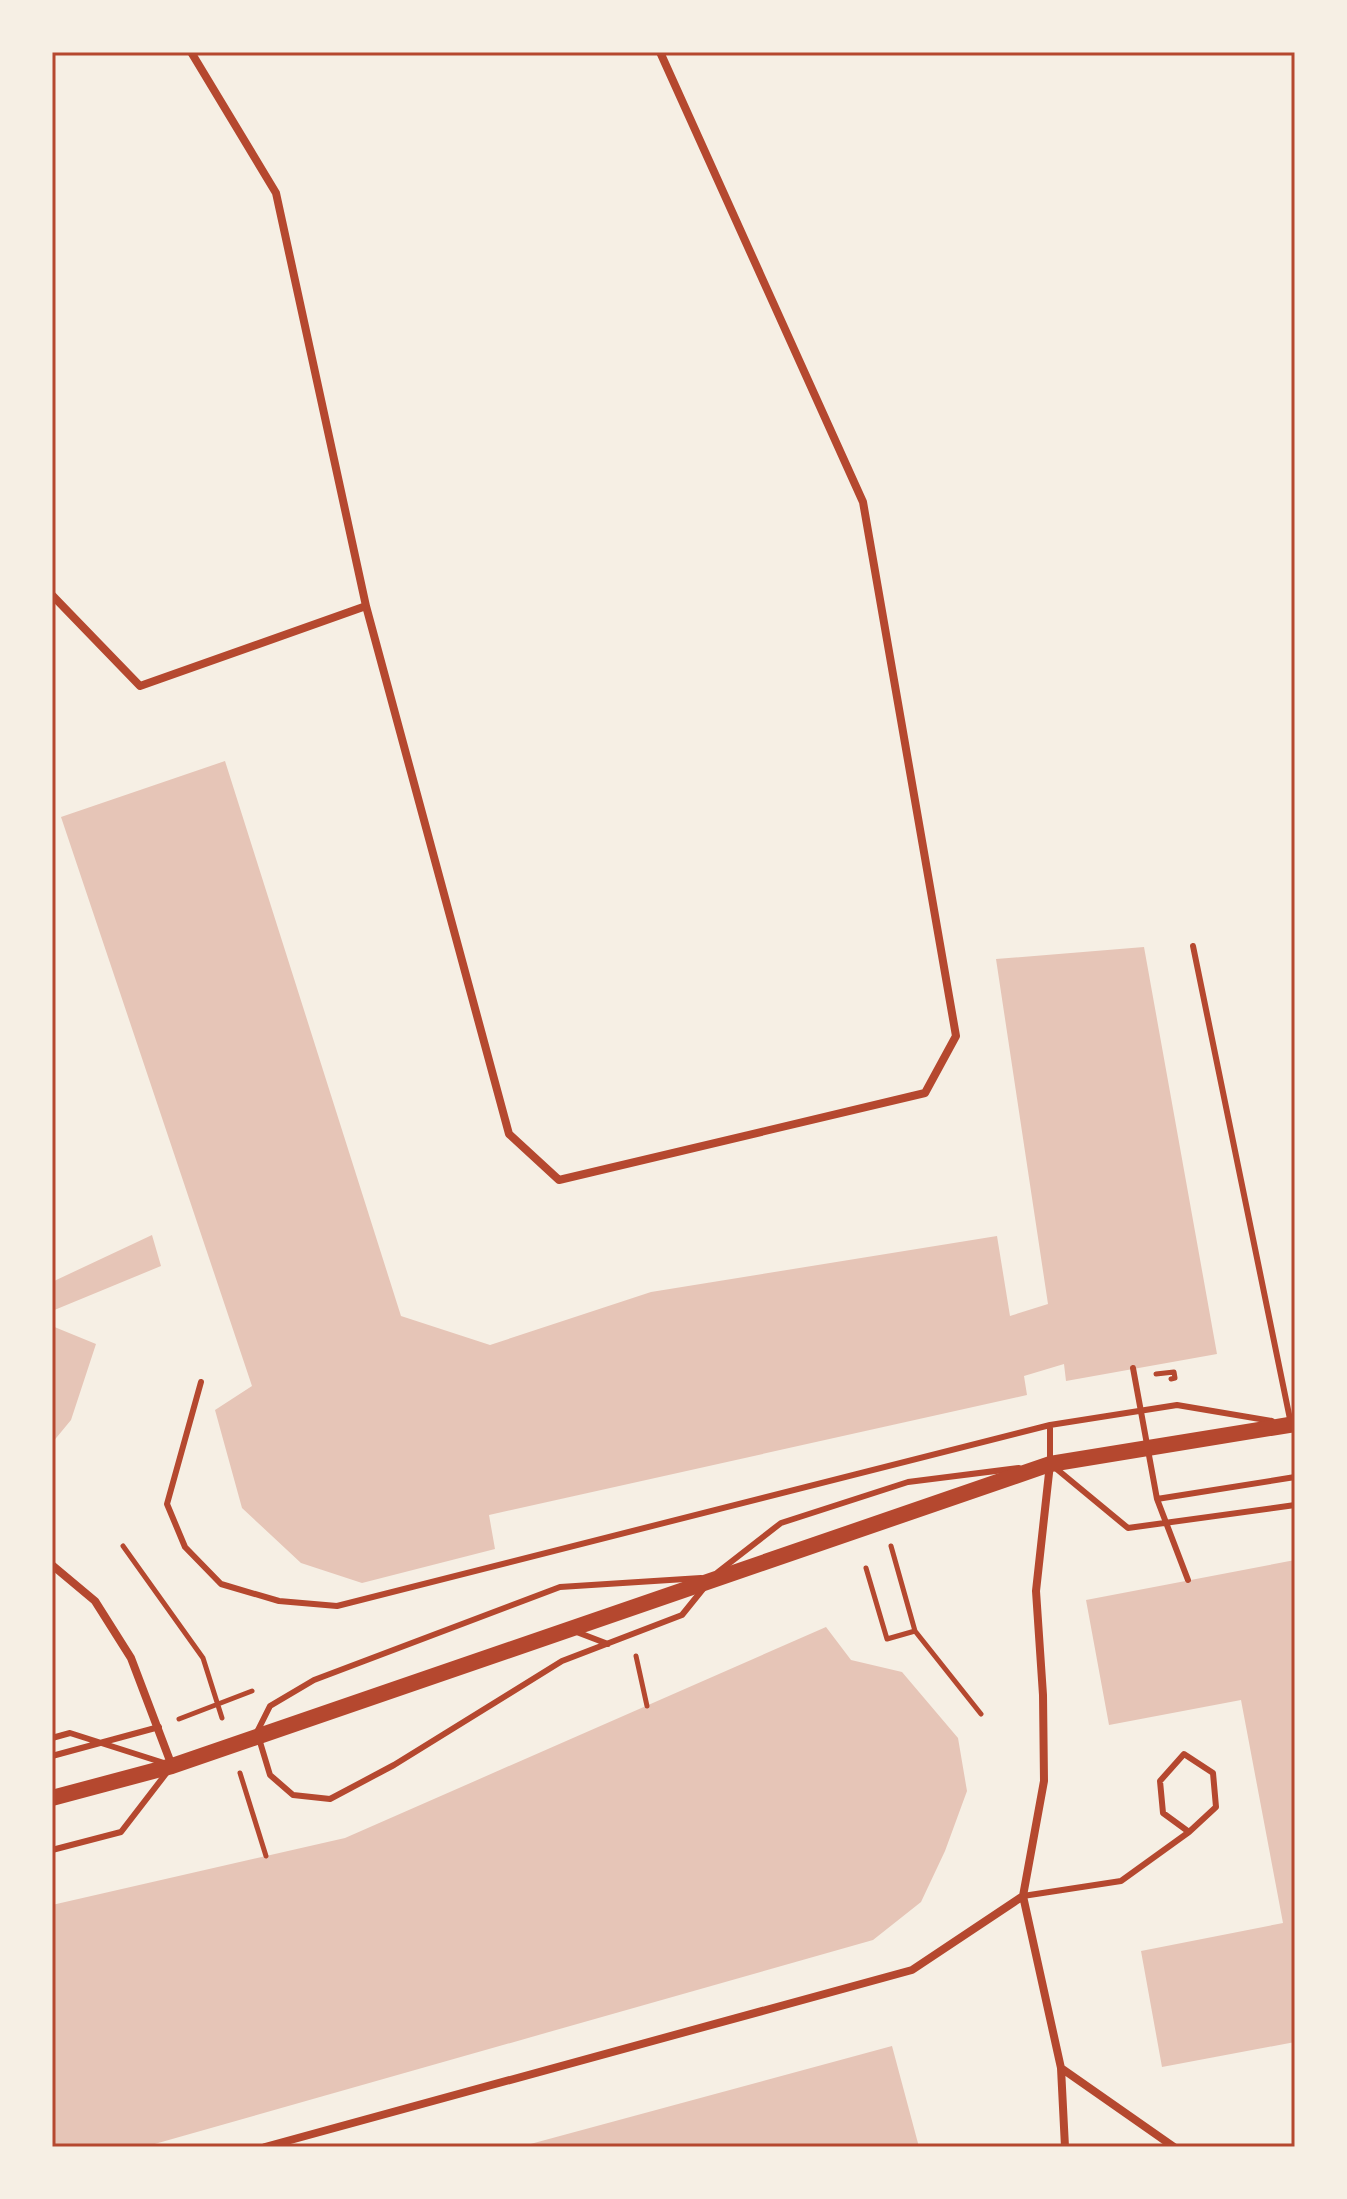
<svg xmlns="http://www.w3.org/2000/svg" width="1347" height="2199" font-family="Arial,sans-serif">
  <rect width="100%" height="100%" fill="#f6efe4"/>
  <!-- building -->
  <path fill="#e6c5b7" d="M225 761 401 1316 490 1345 651 1292 997 1236 1010 1316 1048 1304 996 959 1144 947 1217 1354 1066 1381 1064 1364 1024 1376 1027 1395 489 1515 495 1549 362 1583 301 1563 242 1508 215 1410 252 1386 61 817Z
    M152 1235 161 1266 52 1311V1282Z
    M52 1326 96 1344 71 1420 52 1443Z
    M1295 1560V2042L1162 2067 1141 1951 1283 1923 1241 1700 1109 1725 1086 1600Z
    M826 1627 851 1660 902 1672 958 1738 967 1791 945 1851 921 1902 873 1940 144 2147H52V1905L345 1838Z
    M892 2046 919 2147H523V2146Z"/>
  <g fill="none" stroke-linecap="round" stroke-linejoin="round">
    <!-- path -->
    <path stroke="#b5482f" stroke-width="5" d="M1156 1374 1174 1372 1175 1378 1171 1379
      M123 1546 203 1658 222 1718
      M891 1546 915 1631 981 1714
      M866 1568 887 1639 915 1631
      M636 1656 647 1706
      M179 1719 252 1691
      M240 1773 266 1856"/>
    <!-- service -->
    <path stroke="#b5482f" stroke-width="6" d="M1193 946 1291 1424
      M1133 1368 1157 1499 1188 1580
      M201 1382 167 1504 185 1547 221 1584 279 1601 337 1606 1050 1425V1464
      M1050 1425 1177 1405 1272 1421
      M1053 1466 1128 1528 1295 1505
      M1157 1499 1295 1477
      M718 1572 781 1523 908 1482 1019 1468
      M701 1578 560 1587 314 1680 270 1706 257 1732 270 1775 293 1795 330 1799 394 1765 562 1661 682 1615 703 1589
      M574 1631 608 1644
      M52 1738 70 1733 164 1763
      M52 1756 159 1727
      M52 1850 121 1832 168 1771
      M1023 1896 1121 1881 1189 1832 1216 1807 1213 1773 1184 1754 1160 1781 1163 1813 1189 1832"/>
    <!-- minor -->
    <path stroke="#b5482f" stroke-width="8" d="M191 52 276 193 366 606 509 1134 559 1180 925 1093 956 1036 863 502 660 52
      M52 595 140 686 366 606
      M1050 1464 1036 1591 1043 1695 1044 1781 1023 1896 1061 2068 1174 2147
      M52 1565 95 1601 131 1658 172 1766
      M1061 2068 1065 2147
      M265 2147 912 1970 1023 1896"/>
    <!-- secondary -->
    <path stroke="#b5482f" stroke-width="16" d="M52 1798 172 1766 1050 1464 1295 1424"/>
  </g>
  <!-- border -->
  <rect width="1347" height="2199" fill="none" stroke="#f6efe4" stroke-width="108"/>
  <rect x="54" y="54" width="1239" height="2091" fill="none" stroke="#b5482f" stroke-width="3"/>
</svg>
